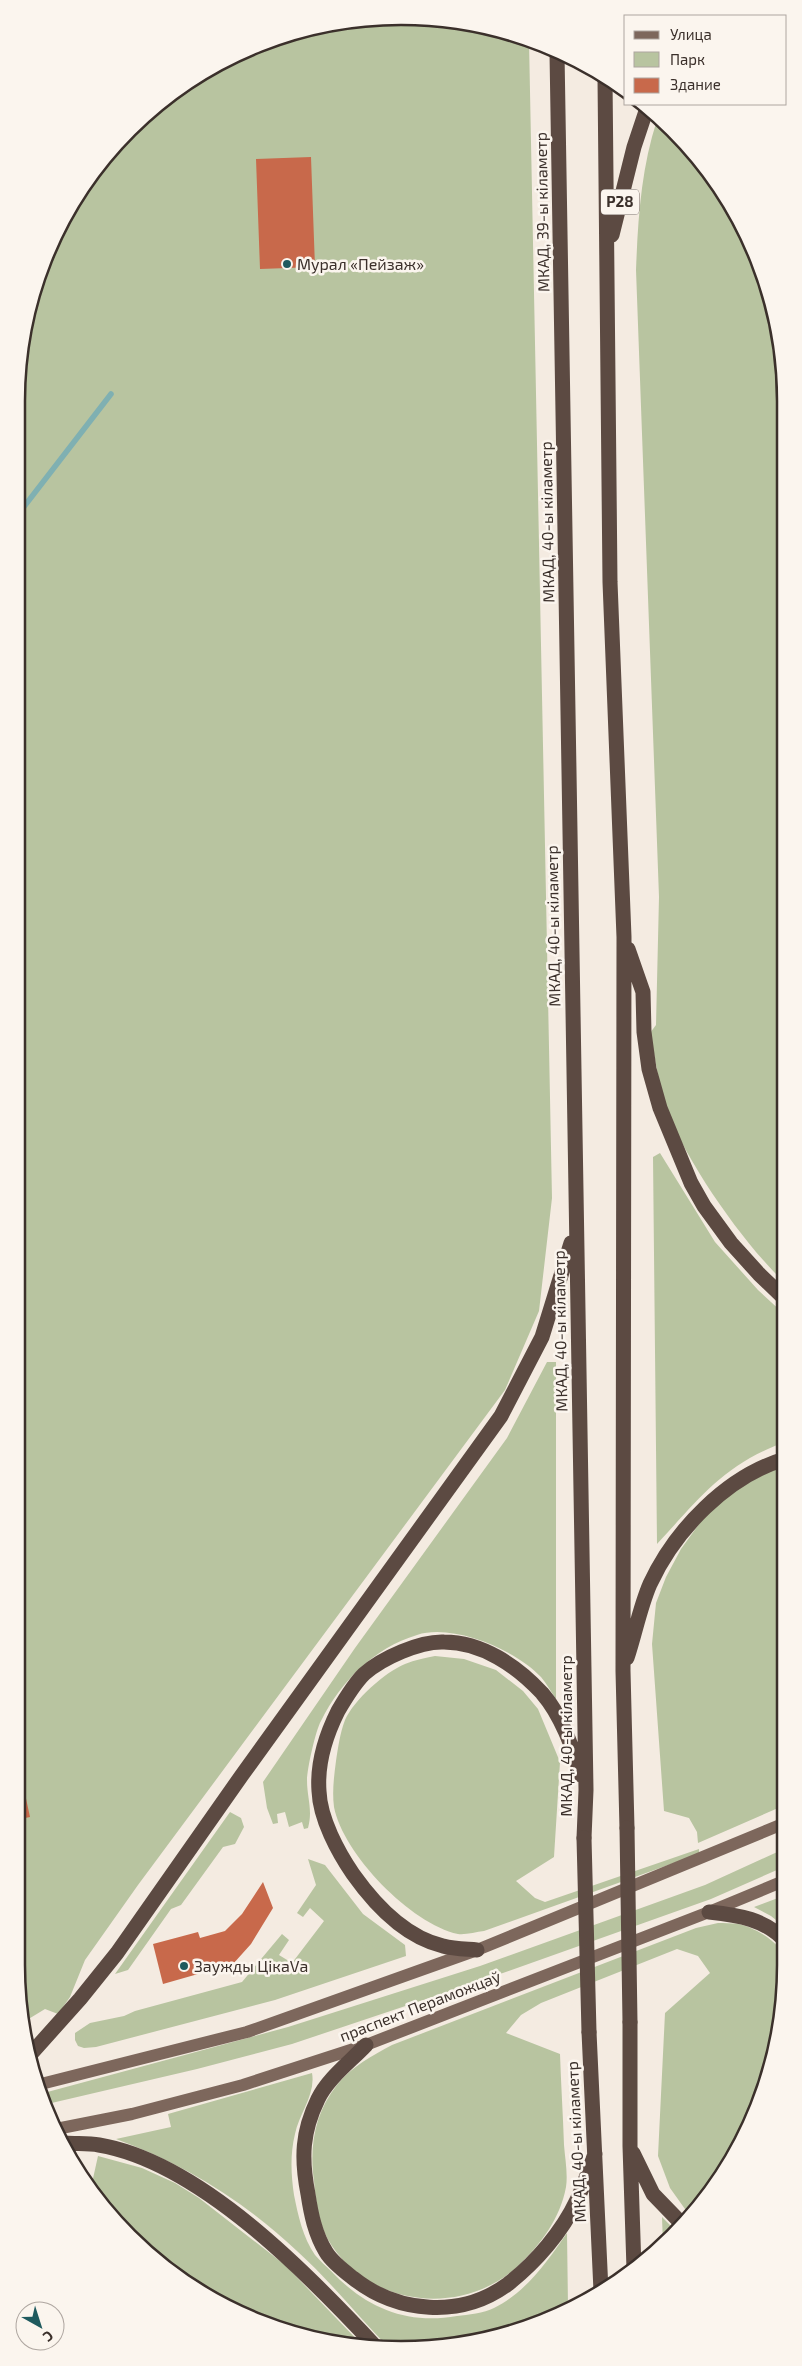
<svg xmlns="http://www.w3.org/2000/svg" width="802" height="2366" font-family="'Exo 2',sans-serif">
  <rect width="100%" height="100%" fill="#f4ebe1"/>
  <!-- green -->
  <path fill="#b8c4a0" d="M426 17 500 29 529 41 552 1198 539 1311 505 1390 138 1885 85 1960 70 1997 58 2014 45 2009 22 2023 16 1965V401L29 302 56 231 96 167 147 112 208 68 277 37 350 20Z
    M657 120 690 147 746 231 782 350 784 1282C743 1243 683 1158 665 1104 658 1081 655 1056 650 1033L656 1025 659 897 636 270C638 219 641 169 657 120Z
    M660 1153 715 1242 758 1290 784 1314 785 1442C723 1465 700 1498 657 1544L653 1157Z
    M547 1362H556V1699C551 1692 547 1684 541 1677 516 1650 453 1623 417 1635 374 1648 341 1681 321 1721 316 1729 307 1769 307 1780 307 1798 313 1810 308 1828L304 1829 302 1822 289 1827 285 1812 277 1814 278 1823 273 1824 267 1808 263 1782 355 1648 507 1438Z
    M785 1462V1805L698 1843 697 1832 689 1818 664 1811 652 1644 656 1603 666 1577 681 1549 702 1520 724 1497Z
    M435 1656 464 1659 496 1670 523 1691 538 1709 560 1762 554 1857 516 1881 535 1898 545 1902 699 1849V1854L484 1931C476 1932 465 1935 458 1934 411 1924 343 1854 334 1807 332 1792 334 1776 336 1761 338 1748 340 1733 345 1720 354 1700 385 1672 405 1664 415 1660 425 1658 435 1656Z
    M230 1812 241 1818 244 1827 235 1844 223 1847 181 1905 171 1909 128 1970 115 1974Z
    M786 1848V1866L711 1899 486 1979 292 2044 197 2069 43 2105 40 2094 288 2027 480 1966 705 1885Z
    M308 1859 325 1865 363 1914 405 1945 406 1956 275 2000 96 2047 84 2048 78 2046 75 2040V2033L90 2023 124 2016 135 2011 242 1982 282 1934 289 1940 279 1955 292 1963 324 1921 310 1908 303 1917 297 1913 316 1885Z
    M786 1895V1928L771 1916 754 1907Z
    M718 1923C724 1923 731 1923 738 1924 755 1927 786 1945 786 1965L773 2064 721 2179 690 2216 670 2188 658 2156 665 2013 710 1973 698 1956 677 1949 541 2003 521 2015 506 2033 560 2054C561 2085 563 2115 564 2145 565 2158 568 2174 566 2187 560 2219 541 2244 518 2266 464 2316 374 2308 332 2246 319 2227 316 2203 314 2181 309 2147 315 2112 337 2085 352 2066 372 2056 392 2045L696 1928Z
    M312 2073C316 2094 299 2114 295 2134 290 2154 291 2175 294 2195 298 2215 303 2238 315 2255 320 2261 326 2266 331 2271 366 2308 407 2325 457 2316 468 2315 484 2313 494 2308 526 2292 547 2262 567 2233L568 2306 500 2337 426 2349 389 2348C358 2316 330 2281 297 2251 245 2202 183 2163 116 2139L171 2127 168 2114Z
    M98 2156 142 2168 175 2183 199 2198 285 2265 364 2347 351 2346 231 2310 167 2270 112 2219 90 2184 92 2183Z
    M662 2217 677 2232 663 2245Z"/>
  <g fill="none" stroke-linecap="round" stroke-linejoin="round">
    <!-- stream -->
    <path stroke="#7fb0b2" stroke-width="5.5" d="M16 517 111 394"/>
  </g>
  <!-- building -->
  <path fill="#c8694b" d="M311 157 315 267 260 269 256 159Z
    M22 1780 30 1817 16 1820V1781Z
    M263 1882 273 1908 251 1944 233 1964 163 1984 153 1944 198 1932 200 1938 225 1931 242 1914Z"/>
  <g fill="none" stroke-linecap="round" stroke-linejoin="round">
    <!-- primary -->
    <path stroke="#7d675c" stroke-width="12" d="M37 2085 247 2032 477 1950 785 1823
      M56 2129 132 2114 243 2085 366 2045 709 1912 786 1880"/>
    <!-- highway -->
    <path stroke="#5c4a42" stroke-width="15" d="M557 53 586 1790 584 1838
      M605 78 610 582 624 937 623 1671 627 1828
      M612 235 634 147 646 111
      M628 949 643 992 644 1032 649 1069 660 1108 691 1183 704 1206 731 1243 759 1274 784 1298
      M627 1658C635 1634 640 1607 650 1584 675 1530 727 1476 785 1459
      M709 1912C738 1915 766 1919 786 1942
      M477 1950C466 1949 454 1949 443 1946 405 1937 375 1905 353 1874 338 1852 320 1819 319 1791 317 1764 326 1735 338 1711 345 1699 354 1684 364 1674 382 1658 420 1641 444 1642 482 1642 517 1666 542 1693 562 1716 572 1747 581 1775
      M630 2022V2146L634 2269
      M589 2032 601 2291
      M366 2045C351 2061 328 2078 318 2099 302 2132 301 2158 308 2194 311 2214 315 2234 326 2252 332 2262 344 2271 353 2278 397 2313 461 2319 508 2284 536 2262 562 2232 577 2200 584 2185 589 2169 595 2154
      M29 2056 80 1999 117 1953 242 1775 501 1416 542 1337 571 1243
      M65 2143C76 2144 88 2143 99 2145 200 2162 309 2275 376 2347
      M633 2153 653 2194 683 2225"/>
    <!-- highway-bridge -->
    <path stroke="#5c4a42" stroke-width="15" d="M627 1828 630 2022
      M584 1838 589 2032"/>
  </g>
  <!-- markers -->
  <g fill="#1f5a5e" stroke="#fbf5ee" stroke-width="2">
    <circle cx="287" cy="264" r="5"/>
    <circle cx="184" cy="1966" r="5"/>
  </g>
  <g text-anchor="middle" stroke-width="5" stroke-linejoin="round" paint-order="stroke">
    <!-- shield labels -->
    <rect fill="#fbf5ee" stroke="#756b66" stroke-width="1" x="601" y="189.5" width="38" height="25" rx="4"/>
    <g font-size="15" font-weight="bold" fill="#3b302b">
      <text x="620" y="207">Р28</text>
    </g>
    <!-- street labels -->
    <g font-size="16" fill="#3b302b" stroke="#fbf5ee">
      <text transform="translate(542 212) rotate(-91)" y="6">МКАД, 39-ы кіламетр</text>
      <text transform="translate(547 522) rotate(-91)" y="6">МКАД, 40-ы кіламетр</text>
      <text transform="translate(553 926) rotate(-91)" y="6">МКАД, 40-ы кіламетр</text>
      <text transform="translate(560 1331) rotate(-91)" y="6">МКАД, 40-ы кіламетр</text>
      <text transform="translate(566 1736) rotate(-90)" y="6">МКАД, 40-ы кіламетр</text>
      <text transform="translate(420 2006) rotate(-21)" y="6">праспект Пераможцаў</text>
      <text transform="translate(576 2142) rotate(-93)" y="6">МКАД, 40-ы кіламетр</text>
    </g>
    <!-- poi labels -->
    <g font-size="16" fill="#3b302b" stroke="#fbf5ee" text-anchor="start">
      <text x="297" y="270">Мурал «Пейзаж»</text>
      <text x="194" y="1972">Заужды ЦікаVа</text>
    </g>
  </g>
  <!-- crop -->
  <path d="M0 0H802V2366H0ZM401 25H401A376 376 0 0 1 777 401V1965A376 376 0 0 1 401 2341H401A376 376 0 0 1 25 1965V401A376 376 0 0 1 401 25Z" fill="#fbf5ee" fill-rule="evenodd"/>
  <path fill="none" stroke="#3b302b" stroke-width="2.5" d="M401 25H401A376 376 0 0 1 777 401V1965A376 376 0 0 1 401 2341H401A376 376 0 0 1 25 1965V401A376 376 0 0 1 401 25Z"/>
  <!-- legend -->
  <rect x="624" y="15" width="162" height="90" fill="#fbf5ee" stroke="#aea6a0"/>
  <rect x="634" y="31" width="25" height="8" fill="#7d675c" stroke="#aea6a0"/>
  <text x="670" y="40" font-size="15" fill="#3b302b">Улица</text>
  <rect x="634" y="52" width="25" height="15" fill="#b8c4a0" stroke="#aea6a0"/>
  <text x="670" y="65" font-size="15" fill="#3b302b">Парк</text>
  <rect x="634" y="78" width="25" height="15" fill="#c8694b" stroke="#aea6a0"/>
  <text x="670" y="90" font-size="15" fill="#3b302b">Здание</text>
  <!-- north arrow -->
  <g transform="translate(40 2326) rotate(141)"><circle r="24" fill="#fbf5ee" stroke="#aea6a0"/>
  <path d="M0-4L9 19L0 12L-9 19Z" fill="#1f5a5e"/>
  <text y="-8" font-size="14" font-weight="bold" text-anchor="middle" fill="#3b302b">С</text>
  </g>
</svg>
